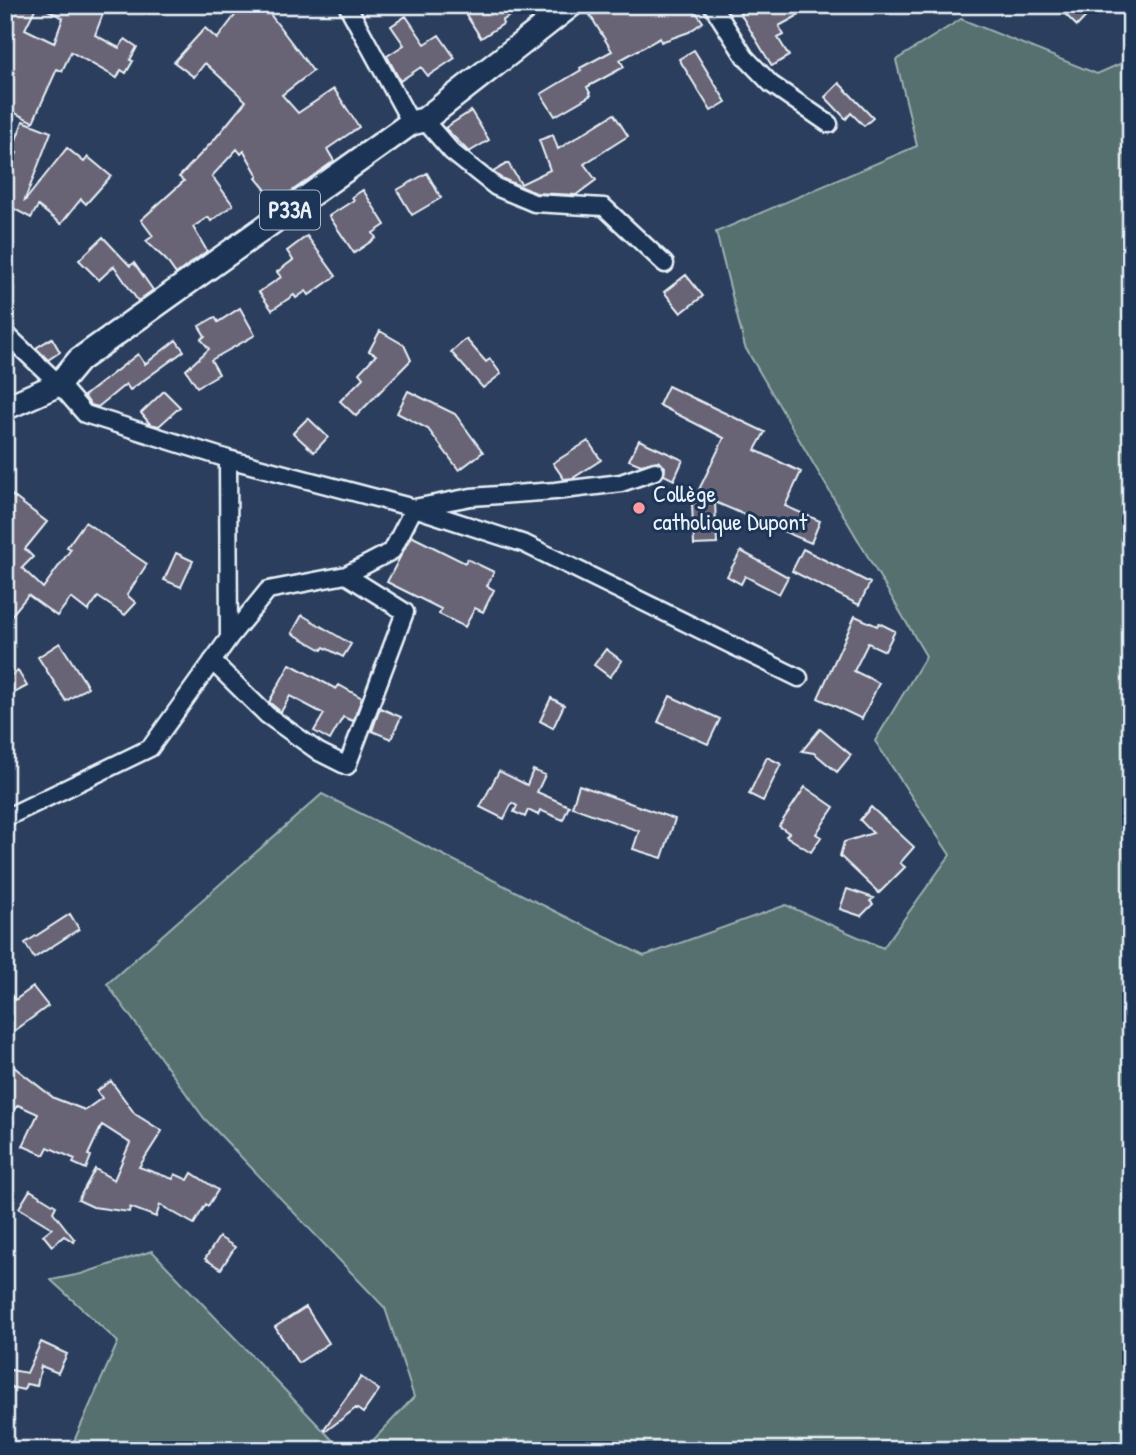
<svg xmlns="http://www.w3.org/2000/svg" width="1136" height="1455" font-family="'Patrick Hand',sans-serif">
  <rect width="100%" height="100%" fill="#2c3e5d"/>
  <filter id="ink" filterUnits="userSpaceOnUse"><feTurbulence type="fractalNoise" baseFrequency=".0143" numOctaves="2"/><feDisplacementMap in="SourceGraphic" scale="14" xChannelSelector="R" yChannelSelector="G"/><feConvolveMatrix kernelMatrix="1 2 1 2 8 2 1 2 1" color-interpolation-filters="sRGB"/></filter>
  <g filter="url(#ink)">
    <!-- green -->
    <path fill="#55706e" stroke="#9eb0b3" stroke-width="2" d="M961 19 1097 74 1131 59V1450H364L414 1397 385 1308 204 1118 107 984 322 794 644 956 786 905 883 948 950 855 875 741 926 656 745 347 716 232 917 146 896 60Z
      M152 1251 342 1450H70L118 1342 51 1280 81 1274Z"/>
    <!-- building -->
    <path fill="#686374" stroke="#e8f1f8" stroke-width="2" d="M5 5H37L25 29 54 43 63 18 38 5H87L104 11 95 35 119 48 125 39 137 47 130 60 133 61 126 73 121 70 117 78 71 52 62 71 57 69 33 122 5 108Z
      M243 5H263L313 71 282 95 298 113 334 89 359 127 327 149 334 161 278 201 271 192 269 194 256 178 258 176 244 151 241 154 237 149 212 176 233 205 211 221 208 217 193 227 207 251 176 274 166 260 146 241 153 236 141 220 184 181 179 177 214 140 246 101 205 63 194 77 174 62 205 28 217 39Z
      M471 5H526L502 21 503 24 481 38 463 10Z
      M606 5H691L703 22 689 32 661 42 660 38 620 60 624 67 587 87 591 95 555 116 541 94 581 70 580 68 612 51 590 15Z
      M735 5H793L799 15 779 26 784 35 778 38 789 56 772 66Z
      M1056 5H1097L1077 26Z
      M406 16 425 44 439 35 455 58 428 76 421 67 400 81 387 56 404 45 391 26Z
      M694 50 726 102 711 111 679 59Z
      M839 83 873 118 864 126 851 113 846 119 825 97Z
      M471 111 489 140 469 152 445 128Z
      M614 114 628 136 584 164 596 180 576 195 536 193 501 178 493 172 508 163 521 184 550 170 539 140 553 135 558 149Z
      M23 121 51 132 24 202 67 148 84 162 88 157 111 176 86 204 81 199 61 224 38 206 31 218 5 204V174L17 153 12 151Z
      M427 173 441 198 412 215 397 190Z
      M363 190 385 225 373 233 376 238 354 253 329 216 354 200 352 197Z
      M307 236 336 276 309 295 306 291 296 298 294 295 272 310 259 292 281 277 277 272 293 260 287 251Z
      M103 237 130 266 134 263 153 290 138 301 114 266 99 280 79 260Z
      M686 275 703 296 681 313 664 292Z
      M240 308 255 335 211 360 219 374 197 387 186 370 209 349 201 339 205 336 199 326 215 317 218 322Z
      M380 331 404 345 411 360 356 416 340 401 363 378 359 373 376 355 369 351Z
      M52 338 60 352 48 360 36 348Z
      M466 339 486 362 490 359 501 374 483 388 451 352Z
      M176 340 184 351 130 390 126 384 98 407 91 405 84 396 138 354 145 364Z
      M668 386 765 432 755 450 801 472 785 506 820 521 811 543 715 502 717 544 694 545 692 504 724 438 659 405Z
      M164 391 180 407 159 426 150 424 141 413Z
      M408 391 455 414 483 452 459 470 428 429 397 413Z
      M308 418 328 437 314 452 293 433Z
      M639 440 683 460 674 480 664 475 665 467 658 461 641 465 629 460Z
      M588 441 601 460 573 478 564 479 553 463Z
      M5 490 47 522 25 549 33 557 22 568 43 588 71 549 67 547 85 522 147 564 127 595 136 603 125 615 98 597 88 611 71 598 57 616 28 595 11 616 5 607V562L13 555 5 548V525L10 519 5 514Z
      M411 536 465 563 467 559 494 572 487 586 494 590 483 612 475 608 465 627 439 614 441 609 387 582Z
      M803 549 870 583 859 605 792 571Z
      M741 551 788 577 779 594 745 576 741 584 727 576Z
      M176 553 193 561 181 587 164 580Z
      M302 615 351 644 343 657 324 647 322 650 292 633Z
      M855 616 877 626 879 623 895 631 885 651 868 643 854 671 879 683 862 719 818 698Z
      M60 643 88 687 66 701 38 657Z
      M606 649 622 661 610 677 594 665Z
      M290 664 336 689 339 685 362 698 353 721 343 717 330 740 314 731 324 714 290 696 281 712 269 702Z
      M18 671 27 686 5 698V679Z
      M670 696 720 719 708 744 658 722Z
      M551 698 564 705 553 728 540 721Z
      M380 708 401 717 391 739 372 731Z
      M820 729 851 755 837 772 814 753 802 751Z
      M767 757 781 764 763 801 749 794Z
      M533 770 545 775 537 792 569 806 563 820 540 810 538 815 528 810 525 817 514 812 517 806 512 803 504 819 480 807 499 771 527 785Z
      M579 785 675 819 662 858 633 849 639 831 572 807Z
      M805 787 834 807 816 834 821 837 811 852 786 836 789 833 779 826Z
      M871 807 914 847 900 863 905 867 879 893 840 856 844 842 873 833 860 820Z
      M847 889 874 898 870 901 873 904 861 916 840 909Z
      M70 914 79 929 34 958 25 943Z
      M5 986 15 1000 33 987 48 1006 5 1038Z
      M5 1060 54 1098 85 1110 102 1098 97 1091 111 1081 135 1114 162 1131 139 1167 173 1179 175 1174 188 1180 192 1173 218 1190 208 1206 206 1204 194 1224 160 1205 156 1217 130 1207 129 1212 93 1207 78 1200 95 1169 114 1180 130 1143 102 1125 88 1155 91 1156 86 1169 73 1163 75 1159 48 1147 44 1155 23 1146 38 1114 18 1105 5 1120Z
      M30 1190 56 1206 53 1212 75 1240 74 1242 64 1236 52 1246 43 1235 52 1228 19 1208Z
      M219 1237 235 1247 221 1269 205 1259Z
      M306 1307 329 1343 298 1363 275 1327Z
      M41 1342 67 1354 58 1373 41 1366 37 1386 26 1384 24 1390 5 1386V1369L27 1373Z
      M361 1377 379 1390 363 1413 356 1408 326 1431 324 1429Z"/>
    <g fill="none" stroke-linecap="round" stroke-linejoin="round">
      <defs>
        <path id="minor" d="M347 5 411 123
          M712 5 745 57 771 84 829 124
          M424 120 452 152 496 187 534 203 604 207 665 264
          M5 333 59 384 85 414 228 459 414 508 525 544 799 678
          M228 459 229 638
          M212 661 267 715 319 752 347 766 405 612 346 575
          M5 818 150 748 229 638 268 590 346 575 392 551 414 508 471 497 555 491 621 483 655 471"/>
        <path id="primary" d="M5 408 59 384 79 360 411 123 424 120 571 5"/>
      </defs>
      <!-- minor casing -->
      <use href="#minor" stroke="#e8f1f8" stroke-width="21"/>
      <!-- primary casing -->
      <use href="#primary" stroke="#e8f1f8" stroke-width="28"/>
      <!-- minor -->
      <use href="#minor" stroke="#1d3557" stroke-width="16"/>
      <!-- primary -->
      <use href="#primary" stroke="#1d3557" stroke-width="23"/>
    </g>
  </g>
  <!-- markers -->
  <circle fill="#ff9aa2" stroke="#1d3557" stroke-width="2.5" cx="639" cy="508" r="7"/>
  <g text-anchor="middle" stroke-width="6" stroke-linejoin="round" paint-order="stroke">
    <!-- shield labels -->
    <rect fill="#1d3557" stroke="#abb9c8" stroke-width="2" x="260" y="190.5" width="60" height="39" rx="5"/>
    <g font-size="23" font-weight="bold" fill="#e8f1f8">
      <text x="290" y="218">P33A</text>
    </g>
    <!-- poi labels -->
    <g font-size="24" fill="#e8f1f8" stroke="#1d3557" text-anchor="start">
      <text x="653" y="502">Collège<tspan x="653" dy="28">catholique Dupont</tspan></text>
    </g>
  </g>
  <!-- margin -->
  <rect width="1136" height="1455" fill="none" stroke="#1d3557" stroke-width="28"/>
  <rect x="14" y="14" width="1108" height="1427" fill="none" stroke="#e8f1f8" stroke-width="2.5" filter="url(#ink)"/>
</svg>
